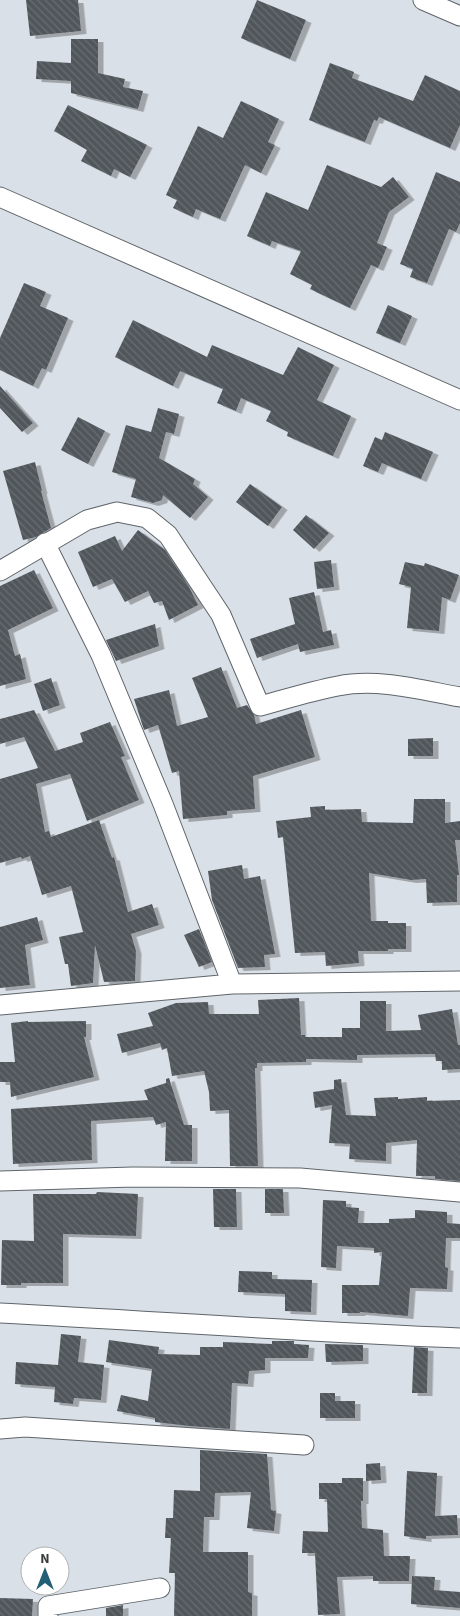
<svg xmlns="http://www.w3.org/2000/svg" width="460" height="1616" font-family="'Source Sans 3',sans-serif">
  <defs>
    <pattern id="building-back-hatch" width="6" height="6" patternUnits="userSpaceOnUse" patternTransform="scale(1.25)"><rect width="6" height="6" fill="#51575c"/><path d="M-1 5l2 2M0 0l6 6M5-1l2 2" fill="none" stroke="#686d71"/></pattern>
    <filter id="shadow"><feDropShadow dx="5.5" dy="3" stdDeviation="0" flood-color="#0004"/></filter>
  </defs>
  <rect width="100%" height="100%" fill="#dae0e7"/>
  <!-- building -->
  <path fill="url(#building-back-hatch)" filter="url(#shadow)" d="M26 0H78L81 31 30 36Z
    M257 0 306 20 290 59 241 38Z
    M71 39H98V73L125 79 123 87 143 91 138 109 71 93V81L36 79 37 61 71 63Z
    M330 63 354 72 352 78 413 101 425 75 460 91V125L450 148 379 117 377 121 374 120 365 142 309 120Z
    M241 101 279 119 268 142 275 145 261 173 245 165 220 219 196 209 193 217 173 208 177 200 166 195 198 126 223 138Z
    M68 105 147 145 130 177 114 169 111 176 81 161 87 150 54 131Z
    M327 165 381 187 393 177 409 197 389 212 377 243 387 247 378 268 371 265 350 308 310 289 312 285 290 274 301 251 272 241 270 246 247 236 266 192 308 210Z
    M436 172 460 182V223L456 232 449 229 427 283 410 277 413 269 400 264Z
    M24 283 46 292 40 306 68 318 46 370 42 368 33 386 0 370V338Z
    M388 305 412 316 400 343 376 333Z
    M133 320 207 357 212 345 283 375 298 347 334 365 317 400 351 416 333 456 287 436 288 432 266 421 271 411 241 398 236 411 217 403 223 389 180 371 173 386 115 357Z
    M0 386 33 423 22 432 0 408Z
    M158 408 179 414 174 434 166 432 159 458 195 479 193 484 208 497 190 518 163 495 162 500 153 503 131 497 136 479 112 472 126 425 151 432Z
    M78 417 105 431 88 464 61 450Z
    M385 432 433 452 421 479 382 463 378 472 363 466 375 437 382 440Z
    M35 462 42 491H41L51 528 36 537 23 540 3 471Z
    M250 484 282 507 268 526 236 502Z
    M306 515 329 533 314 549 293 530Z
    M138 530 165 550 188 585 198 605 169 620 162 601 154 603 148 591 125 602 112 579 93 587 78 552 115 536 122 551Z
    M331 560 334 587 317 589 314 562Z
    M405 562 424 566 425 563 459 575 450 600 442 597 439 631 407 628 411 587 399 584Z
    M34 570 53 608 8 630 15 656 20 654 26 679 0 686V586Z
    M314 592 323 632 331 630 334 645 300 652 298 644 257 658 250 639 295 624 289 598Z
    M155 624 159 646 116 661 106 640Z
    M221 667 237 708 247 705 254 715 256 724 301 710 315 757 253 776 255 809 227 811V815L183 819 179 771 172 773 158 725 144 730 134 699 169 690 177 726 208 717 192 678Z
    M51 678 60 705 43 711 34 684Z
    M34 710 55 751 83 742 80 733 110 722 125 756 121 757 139 800 87 821 70 774 36 784 45 832 49 831 51 837 99 820 112 858 114 857 128 912 152 904 159 925 131 934 136 951 135 981 104 982 95 945 93 983 71 986 68 964H65L59 937 83 932 71 886 42 895 30 856 22 859 21 857 0 863V779L38 768 24 737 0 744V719Z
    M433 738V756H408V739Z
    M414 799H445V823L460 821V840H455L459 875H457V902L427 903 426 879 411 880 369 873 371 921H388V923H406V949H388V951H358L359 963 326 966 325 952 295 953 283 837 278 838 276 821 311 817 310 807 325 806V810L361 809 362 822 413 823Z
    M242 865 244 879 260 876 275 954 264 955 265 967 238 968 212 900 208 871Z
    M37 917 43 940 25 945 30 985 0 988V927Z
    M199 929 212 962 199 967 184 935Z
    M299 998 301 1035H305V1037H342V1028H360V1001H386V1031L421 1030 418 1015 452 1009 458 1045H460V1069L442 1070V1061H436L435 1054 357 1055V1060L306 1059V1062L257 1063V1068H255L258 1166H230L229 1110 210 1111 209 1092 204 1071 172 1076 167 1048 162 1050 160 1043 122 1053 117 1034 153 1026 148 1013 176 1003 208 1002 209 1014H259L258 1000Z
    M28 1021V1022L86 1021V1037H84L94 1077 11 1097 10 1082H0V1062H15L11 1023Z
    M169 1078 184 1125H192V1161H165L166 1122 156 1125 153 1117 91 1121 92 1160 13 1164 11 1109 148 1100 144 1090 166 1083V1079Z
    M341 1079 346 1115 376 1116 374 1098 398 1097V1099L427 1097V1101L460 1100V1181L435 1179V1176H416L417 1140 386 1143V1161L349 1159 350 1144 329 1143 332 1105 315 1108 313 1092 334 1089V1080Z
    M213 1189H236L237 1227H214Z
    M265 1189H283L284 1213H265Z
    M97 1192 138 1194 136 1236 63 1234V1283H21V1285H1L2 1240 34 1241 33 1194H96Z
    M323 1200 346 1201V1207L359 1208 358 1223H389V1219L415 1218V1210L447 1212V1223L460 1224V1238H446L445 1267 448 1268 447 1289 410 1288 408 1316 360 1312V1313H342V1285H379L382 1252 374 1253V1248L337 1246 336 1268 321 1267Z
    M239 1271 272 1272V1279L312 1280 311 1312 285 1311V1294L238 1292Z
    M61 1334 81 1336 78 1362 104 1365 101 1400 74 1398 73 1404 54 1402 55 1387 15 1384 16 1362 58 1365Z
    M109 1340 159 1347 158 1354 200 1355V1347H223V1342L272 1344V1341H294V1344L309 1345 308 1358H265V1370L249 1371 248 1384 232 1383 230 1429 189 1426 155 1422V1418L117 1411 121 1395 148 1401 152 1369 106 1362Z
    M325 1344 363 1345V1361L326 1362Z
    M414 1347 428 1348 427 1393H412Z
    M320 1393H335V1401H355V1418H320Z
    M200 1450 267 1454 271 1510 276 1511 274 1531 247 1528 251 1492 215 1493 214 1517H204L203 1552H248V1592L252 1593V1616H174L175 1573H169L171 1538H165L166 1518H173L174 1490 200 1491Z
    M380 1463 381 1480 366 1481V1464Z
    M407 1471 437 1473 435 1516 457 1515 458 1535 426 1536V1539L404 1536Z
    M342 1478H363V1501H361L362 1528 383 1530 384 1556H410L409 1581H373V1576L337 1577 340 1614 318 1615 315 1553H302L303 1531 328 1532 327 1499H319V1483H342Z
    M412 1576 435 1577 434 1590 460 1592V1608L411 1604Z
    M0 1598 33 1599 32 1616H0Z
    M123 1605V1616H106V1608Z"/>
  <g fill="none" stroke-linecap="round" stroke-linejoin="round">
    <defs>
      <path id="minor" d="M423 0 460 16
        M0 197 460 400
        M45 543 101 655 163 804 232 984
        M0 571 87 520 117 512 147 518 168 535 221 615 260 706C286 699 312 691 338 686 378 678 421 690 460 697
        M0 1005 232 984 460 981
        M0 1181 133 1177 300 1178 460 1192
        M0 1313C153 1321 306 1332 460 1338
        M0 1429 25 1427 304 1445
        M48 1616V1606L160 1588"/>
    </defs>
    <!-- minor casing -->
    <use href="#minor" stroke="#5f656a" stroke-width="21"/>
    <!-- minor -->
    <use href="#minor" stroke="#fff" stroke-width="19"/>
  </g>
  <!-- north arrow -->
  <g transform="translate(45 1571)"><circle r="24" fill="#ffffff" stroke="#b0b1b2"/>
  <path d="M0-4L9 19L0 12L-9 19Z" fill="#225f76"/>
  <text y="-8" font-size="14" font-weight="bold" text-anchor="middle" fill="#3a3d3f">N</text>
  </g>
</svg>
